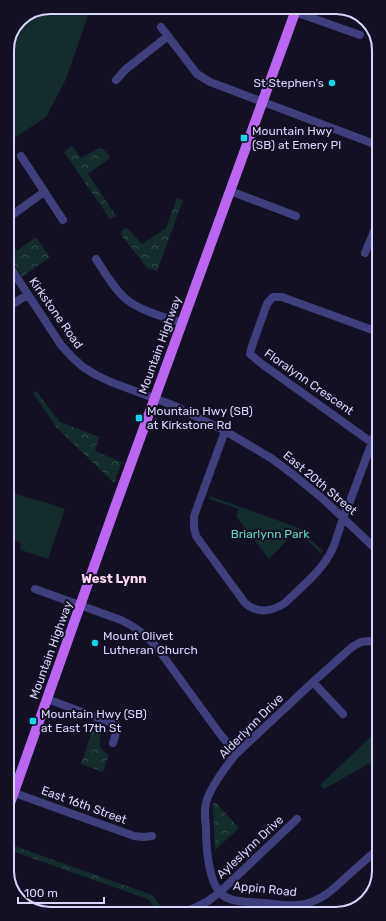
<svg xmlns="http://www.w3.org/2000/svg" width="386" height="921" font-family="Rubik,sans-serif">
  <defs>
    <pattern id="forest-crowns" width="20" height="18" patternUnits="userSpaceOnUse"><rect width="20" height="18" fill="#132c2b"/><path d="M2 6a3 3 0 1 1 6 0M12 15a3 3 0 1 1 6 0" fill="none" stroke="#354a4b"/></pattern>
  </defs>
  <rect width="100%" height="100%" fill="#131023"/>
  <!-- forest -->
  <path fill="url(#forest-crowns)" d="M72 146 81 158 100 148C105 150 108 153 110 158L88 174 116 216 110 219 64 152Z
    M177 198 183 200 157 271 147 268 122 236 121 232 123 229 127 228 130 231 142 244 166 228Z
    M8 237 17 251 36 237 50 257 22 277 8 255Z
    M36 391 60 422 99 437 95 451 122 462 114 483 57 428 33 393Z
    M94 726 103 729C99 740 96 749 109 755L103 772 81 764Z
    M215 802 239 828 215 850 213 804Z
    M9 844 152 895 166 913H159L148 899 9 850Z"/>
  <!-- park -->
  <path fill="#132c2b" d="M50 7H91L66 79 46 117 7 143V47L20 19Z
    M8 491 35 500V499L65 509 48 559 21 550 20 542 8 538Z
    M210 496 299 528 323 551 321 554 297 530 269 559 236 516 239 509 209 499Z
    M379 729V758L324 789 320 785Z"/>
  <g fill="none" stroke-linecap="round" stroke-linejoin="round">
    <!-- minor -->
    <path stroke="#403f7e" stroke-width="8" d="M295 12 360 35
      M161 27 197 74 210 82 377 145
      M116 80 126 69 168 36
      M21 156 63 220
      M230 191 296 216
      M8 218 44 192
      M365 253 377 224
      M96 259C105 273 114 289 126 299 140 311 165 317 182 323
      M8 264 61 345 72 357 83 367 96 375 111 382 175 406 225 431 271 458 295 476 323 499 378 551
      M8 307 27 295
      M378 332 282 297H273L270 300 267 304 252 346 250 354 262 364 378 447
      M225 431 194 516V527L196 536 245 603C258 614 271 612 285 603 301 587 322 571 332 550 339 535 341 518 349 504L378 426
      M35 589 121 620C136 627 148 636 158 649L220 734 236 754
      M378 643 368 641 361 642 352 647 313 682 236 754C227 765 209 789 206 803 204 811 205 820 206 827 206 845 208 886 224 896 233 903 254 902 265 903 284 905 299 908 316 900 327 896 334 888 343 880 355 869 367 859 379 848
      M313 682 343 714
      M47 699 112 723C119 729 115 735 113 743
      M9 791 134 836 144 837 152 836
      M20 900 58 914
      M184 913 208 901 220 892 297 819"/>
    <!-- major -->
    <path stroke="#bb65f3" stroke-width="10" d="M9 806 114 510 297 7"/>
  </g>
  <!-- markers -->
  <g fill="#12d9ea" stroke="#131023" stroke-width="1.5">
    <circle cx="332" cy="83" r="4"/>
    <rect x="240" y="134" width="8" height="8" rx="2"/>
    <rect x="135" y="414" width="8" height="8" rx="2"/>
    <circle cx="95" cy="643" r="4"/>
    <rect x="29" y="717" width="8" height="8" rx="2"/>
  </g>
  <g text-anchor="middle" stroke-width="4" stroke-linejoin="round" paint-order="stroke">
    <!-- poi labels -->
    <g font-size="12" fill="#d8d5fc" stroke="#131023" text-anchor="start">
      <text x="324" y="87" text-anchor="end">St Stephen's</text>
      <text x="252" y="135">Mountain Hwy<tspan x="252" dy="14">(SB) at Emery Pl</tspan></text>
      <text x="147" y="415">Mountain Hwy (SB)<tspan x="147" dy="14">at Kirkstone Rd</tspan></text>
      <text x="103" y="640">Mount Olivet<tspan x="103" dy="14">Lutheran Church</tspan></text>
      <text x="41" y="718">Mountain Hwy (SB)<tspan x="41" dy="14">at East 17th St</tspan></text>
    </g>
    <!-- street labels -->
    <g font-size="12" fill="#d8d5fc" stroke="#131023">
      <text transform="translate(56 313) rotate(55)" y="4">Kirkstone Road</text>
      <text transform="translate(160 345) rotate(-70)" y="4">Mountain Highway</text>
      <text transform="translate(309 382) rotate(35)" y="4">Floralynn Crescent</text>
      <text transform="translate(320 483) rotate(40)" y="4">East 20th Street</text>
      <text transform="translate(51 650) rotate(-70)" y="4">Mountain Highway</text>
      <text transform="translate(251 726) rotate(-45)" y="4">Alderlynn Drive</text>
      <text transform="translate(84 805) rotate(20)" y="4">East 16th Street</text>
      <text transform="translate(250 847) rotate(-43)" y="4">Ayleslynn Drive</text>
      <text transform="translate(265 889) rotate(6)" y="4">Appin Road</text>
    </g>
    <!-- park labels -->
    <g font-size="12" fill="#66d6b8" stroke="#131023">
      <text x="270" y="538">Briarlynn Park</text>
    </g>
    <!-- neighbourhood labels -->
    <g font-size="13" font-weight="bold" fill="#fcd7ef" stroke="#131023">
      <text x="114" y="583">West Lynn</text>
    </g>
  </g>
  <!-- crop -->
  <path d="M0 0H386V921H0ZM50 14H336A36 36 0 0 1 372 50V871A36 36 0 0 1 336 907H50A36 36 0 0 1 14 871V50A36 36 0 0 1 50 14Z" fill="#131023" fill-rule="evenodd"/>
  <path fill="none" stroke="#d8d5fc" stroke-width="2" d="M50 14H336A36 36 0 0 1 372 50V871A36 36 0 0 1 336 907H50A36 36 0 0 1 14 871V50A36 36 0 0 1 50 14Z"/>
  <!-- scale -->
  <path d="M18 897v6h86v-6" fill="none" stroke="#d8d5fc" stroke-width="2"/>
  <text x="24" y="897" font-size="12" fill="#d8d5fc" stroke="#131023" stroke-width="3" paint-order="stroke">100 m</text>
</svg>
